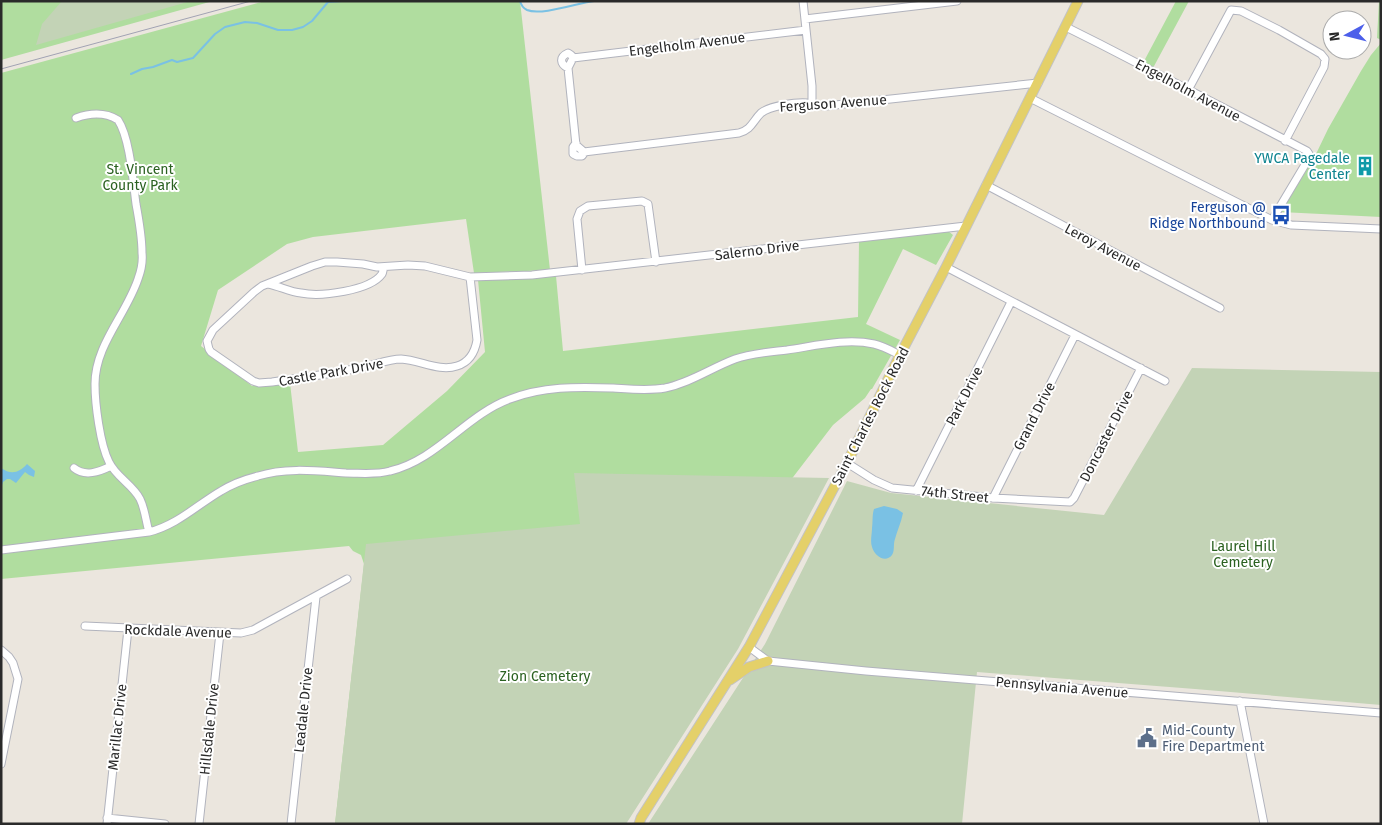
<svg xmlns="http://www.w3.org/2000/svg" width="1382" height="825" font-family="'Fira Sans',sans-serif">
  <rect width="100%" height="100%" fill="#ebe6de"/>
  <!-- green -->
  <path fill="#b0dd9f" d="M1 1H213L1 60Z
    M265 1H520L550 270 474 273 466 219 313 237 287 244 218 290 201 346 252 386 290 383 298 452 383 445 447 391 485 352 478 280 556 276 563 351 858 317 859 241 948 231 953 235 936 265 903 249 866 324 900 340 872 389H871L865 398 833 425 787 485 591 527 335 824 364 564 361 555 353 551 349 546 1 579V73Z
    M1176 1H1189L1153 68 1143 63Z
    M1379 1H1381V40L1377 38Z
    M1381 43V217L1281 212 1316 154 1328 129 1361 71 1371 55Z"/>
  <!-- cemetery -->
  <path fill="#c3d3b6" d="M62 1H191L36 45 42 24Z
    M1192 368 1381 372V705L1195 689 977 672 962 824H648L765 644 847 481 891 493 1104 515Z
    M574 473 829 478 738 649 626 824H335L366 544 580 524Z"/>
  <!-- water -->
  <path fill="#7ac1e4" d="M27 464 35 471 34 477 29 475 25 472 16 483 10 479H7L3 482 1 488V468C11 475 19 473 27 464Z
    M884 506 897 509 903 513C901 523 897 531 895 539 893 544 895 551 892 555 885 564 874 555 872 547 870 541 872 534 872 528 873 521 872 515 874 509Z"/>
  <g fill="none" stroke-linecap="round" stroke-linejoin="round">
    <!-- stream -->
    <path stroke="#7ac1e4" stroke-width="2" d="M520 1C521 5 523 8 527 10 541 16 578 3 594 1
      M131 74 142 69 153 67 172 60 177 62 193 58 215 34 225 27 245 22 257 23 278 30H292L303 27 312 21 328 2 342 1"/>
    <defs>
      <path id="minor" d="M803 1 812 86V103
        M805 19 957 1
        M1066 27 1100 44 1307 151 1309 154V158L1272 220
        M806 30 573 58 568 68 576 145 584 152 739 133C752 129 752 122 761 113 769 106 797 102 807 103 814 103 820 106 826 106L1038 83
        M568 68C560 64 559 57 568 53L571 55 574 58
        M1188 90 1231 10 1241 11 1279 30 1321 54 1325 59 1324 67 1285 141
        M1030 98 1272 220 1291 225 1381 229
        M76 118C90 113 105 112 118 120 130 138 133 182 136 204 139 220 142 237 142 253 143 262 141 271 138 279 126 315 95 345 95 384 95 404 100 444 109 462 116 477 133 485 140 499 145 509 146 522 149 532
        M576 143 573 147V154L577 156H582L585 152
        M986 185 1220 308
        M946 267 1165 381
        M582 270 577 219 580 211 588 206 642 201 648 204 656 262
        M470 277 477 340C475 352 470 362 457 366 439 372 420 360 401 359 388 359 372 366 359 368 330 374 301 378 272 382L259 383 253 381 211 352 209 349 207 341 213 330 254 292 262 286 312 266 325 262H337L363 264 377 267 408 265 425 266 470 277 532 275 966 226
        M268 284C279 286 290 292 301 293 320 297 370 291 382 274 383 272 383 269 384 267
        M847 463 874 480 892 488 993 498 1070 502 1074 498 1141 368
        M74 468C85 477 99 472 111 466
        M916 491 1011 302
        M993 498 1075 335
        M1 550 149 532C177 525 197 505 221 491 232 484 246 479 258 476 286 467 318 471 346 473 361 473 376 475 390 471 437 460 466 415 510 399 544 386 576 387 613 388 630 389 648 391 665 388 690 383 711 368 735 359 752 353 770 352 787 350 815 346 846 338 874 344 883 346 892 351 900 355
        M85 626 241 633 253 630 347 579
        M749 647 768 661 866 671 1381 713
        M1 650 9 657 13 663 18 679 1 764
        M1240 701 1264 824
        M107 818 165 824
        M107 824 128 629
        M199 824 220 633
        M291 824 316 597"/>
      <path id="major" d="M730 680 749 667 768 661
        M639 824 641 818 749 647 847 463 900 355 946 267 1078 1"/>
    </defs>
    <!-- minor casing -->
    <use href="#minor" stroke="#b1b3bd" stroke-width="9"/>
    <!-- major casing -->
    <use href="#major" stroke="#c3c3c3" stroke-width="11"/>
    <!-- minor -->
    <use href="#minor" stroke="#fff" stroke-width="7"/>
    <!-- major -->
    <use href="#major" stroke="#e4d069" stroke-width="9"/>
    <!-- tram -->
    <path stroke="#a1a2b3" stroke-width="1" d="M1 69 251 1"/>
  </g>
  <!-- icons -->
  <defs>
    <symbol id="building-bare" viewBox="-9 -9 18 18"><path d="M-4-6H4V6H1V3H-1V6H-4ZM-2.5-4.3h1.7v1.8h-1.7ZM.8-4.3h1.7v1.8H.8ZM-2.5-1h1.7V.8h-1.7ZM.8-1h1.7V.8H.8Z" fill="#0f9aa8" stroke="#fff" stroke-width="2.5" paint-order="stroke"/></symbol>
    <symbol id="bus-bare" viewBox="-9 -9 18 18"><path d="M-5-6H5V4H4V6H2V4H-2V6H-4V4H-5ZM-3.5-4V0h7V-4ZM-3.5 1.2v1.5H-2V1.2ZM2 1.2v1.5H3.5V1.2Z" fill="#1a4fb4" stroke="#fff" stroke-width="2.5" paint-order="stroke"/></symbol>
    <symbol id="civic-bare" viewBox="-9 -9 18 18"><path d="M-.6-6.5H3V-4.5H.6V-3L4-1V1h2V6H-6V1h2V-1L-.6-3ZM-1.2 2.5V6h2.4V2.5Z" fill="#5c6f8a" stroke="#fff" stroke-width="2.5" paint-order="stroke"/></symbol>
  </defs>
  <g fill-rule="evenodd">
    <use href="#building-bare" x="1351" y="152" width="28" height="28"/>
    <use href="#bus-bare" x="1267" y="201" width="28" height="28"/>
    <use href="#civic-bare" x="1133" y="724" width="28" height="28"/>
  </g>
  <g text-anchor="middle" stroke-width="4" stroke-linejoin="round" paint-order="stroke">
    <!-- street labels -->
    <g font-size="14" fill="#2a2a2a" stroke="#fff">
      <text transform="translate(687 44) rotate(-7)" y="5">Engelholm Avenue</text>
      <text transform="translate(1188 90) rotate(28)" y="5">Engelholm Avenue</text>
      <text transform="translate(833 103) rotate(-4)" y="5">Ferguson Avenue</text>
      <text transform="translate(1103 247) rotate(28)" y="5">Leroy Avenue</text>
      <text transform="translate(757 250) rotate(-7)" y="5">Salerno Drive</text>
      <text transform="translate(331 372) rotate(-10)" y="5">Castle Park Drive</text>
      <text transform="translate(964 396) rotate(-63)" y="5">Park Drive</text>
      <text transform="translate(870 416) rotate(-63)" y="5">Saint Charles Rock Road</text>
      <text transform="translate(1034 416) rotate(-63)" y="5">Grand Drive</text>
      <text transform="translate(1106 436) rotate(-63)" y="5">Doncaster Drive</text>
      <text transform="translate(955 494) rotate(6)" y="5">74th Street</text>
      <text transform="translate(178 631) rotate(2)" y="5">Rockdale Avenue</text>
      <text transform="translate(1062 687) rotate(5)" y="5">Pennsylvania Avenue</text>
      <text transform="translate(303 710) rotate(-84)" y="5">Leadale Drive</text>
      <text transform="translate(117 727) rotate(-84)" y="5">Marillac Drive</text>
      <text transform="translate(209 729) rotate(-84)" y="5">Hillsdale Drive</text>
    </g>
    <!-- culture labels -->
    <g font-size="14" fill="#0d838f" stroke="#fff" text-anchor="end">
      <text x="1350" y="163">YWCA Pagedale<tspan x="1350" dy="16">Center</tspan></text>
    </g>
    <!-- park labels -->
    <g font-size="14" fill="#2a6120" stroke="#fff">
      <text x="140" y="174">St. Vincent<tspan x="140" dy="16">County Park</tspan></text>
      <text x="1243" y="551">Laurel Hill<tspan x="1243" dy="16">Cemetery</tspan></text>
      <text x="545" y="681">Zion Cemetery</text>
    </g>
    <!-- transit labels -->
    <g font-size="14" fill="#164399" stroke="#fff" text-anchor="end">
      <text x="1266" y="212">Ferguson @<tspan x="1266" dy="16">Ridge Northbound</tspan></text>
    </g>
    <!-- service labels -->
    <g font-size="14" fill="#4e5e75" stroke="#fff" text-anchor="start">
      <text x="1162" y="735">Mid-County<tspan x="1162" dy="16">Fire Department</tspan></text>
    </g>
  </g>
  <!-- border -->
  <rect width="1382" height="825" fill="none" stroke="#2a2a2a" stroke-width="5"/>
  <!-- north arrow -->
  <g transform="translate(1347 35) rotate(263)"><circle r="24" fill="#ffffff" stroke="#aaaaaa"/>
  <path d="M0-4L9 19L0 12L-9 19Z" fill="#4c5fea"/>
  <text y="-8" font-size="14" font-weight="bold" text-anchor="middle" fill="#2a2a2a">N</text>
  </g>
</svg>
